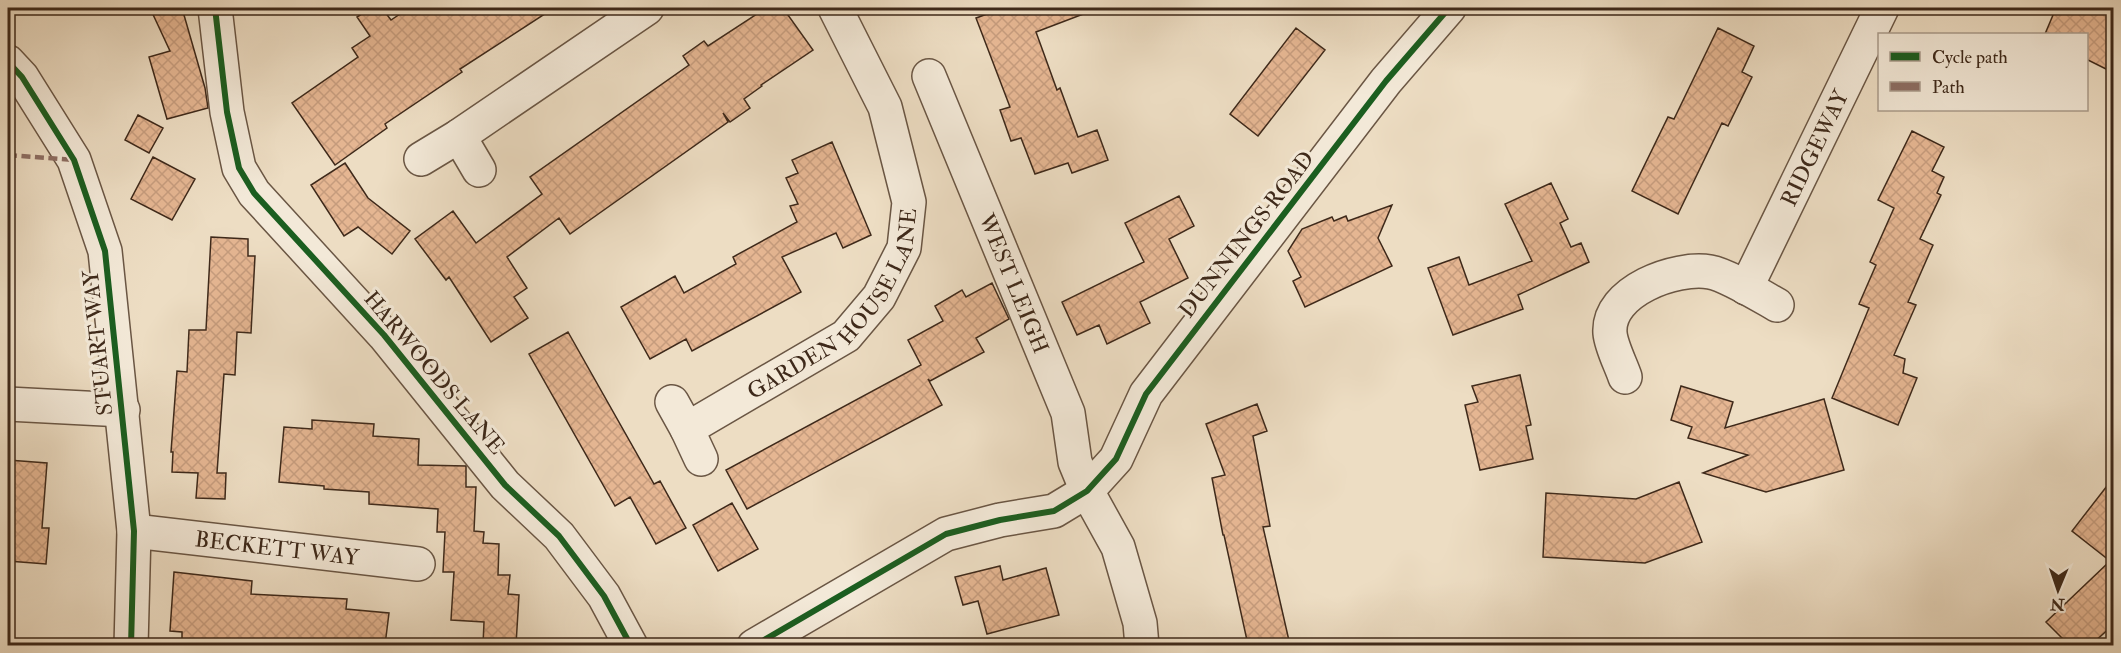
<svg xmlns="http://www.w3.org/2000/svg" width="2121" height="653" font-family="'IM FELL Double Pica',serif">
  <defs>
    <pattern id="building-cross-hatch" width="8" height="8" patternUnits="userSpaceOnUse" patternTransform="scale(1.5)"><rect width="8" height="8" fill="#e5b692"/><path d="M0 0l8 8M0 8l8-8" fill="none" stroke="#c69c7d"/></pattern>
  </defs>
  <rect width="100%" height="100%" fill="#edddc3"/>
  <filter id="stains"><feTurbulence type="fractalNoise" baseFrequency=".00333" numOctaves="4"/><feColorMatrix values="0 0 0 0 .2 0 0 0 0 .09 0 0 0 0 .02 0 0 0 .5 -.17"/></filter>
  <radialGradient id="worn" r=".72"><stop offset=".6" stop-color="#630" stop-opacity="0"/><stop offset="1" stop-color="#630" stop-opacity=".3"/></radialGradient>
  <!-- building -->
  <path fill="url(#building-cross-hatch)" stroke="#3e291a" stroke-width="1.5" d="M150 8H182L205 88 208 108 167 119 149 57 170 51Z
    M371 8H382L391 20 409 8H554L460 69 462 72 385 124 387 128 335 165 292 103 358 57 352 48 370 36 357 17Z
    M766 8H783L813 50 761 85 762 86 744 99 750 108 730 122 723 113 728 122 570 234 559 218 507 257 527 288 514 297 528 318 491 342 449 277 446 280 415 239 453 211 476 243 542 194 530 177 689 65 683 56 704 41 708 46Z
    M1004 8H1094V10L1036 32 1057 90 1060 88 1078 137 1097 130 1108 160 1072 173 1068 163 1035 174 1021 138 1011 141 1000 110 1010 107 976 18Z
    M2056 8H2089L2114 17V73L2086 59V34H2045Z
    M1296 28 1325 50 1258 136 1230 114Z
    M1718 28 1754 46 1742 72 1752 77 1728 126 1722 123 1678 214 1632 191 1668 117 1674 119Z
    M138 115 163 128 149 153 125 140Z
    M1912 131 1944 147 1932 171 1944 177 1937 193 1941 195 1920 239 1933 245 1908 302 1916 305 1894 355 1905 359 1903 373 1917 378 1898 425 1832 398 1869 308 1859 304 1876 265 1870 262 1894 208 1878 200Z
    M832 142 871 235 843 248 836 233 782 257 801 292 692 351 686 339 650 359 621 307 675 276 684 293 736 264 733 257 797 222 790 206 798 204 786 178 798 173 792 160Z
    M153 157 195 179 172 220 131 199Z
    M345 163 368 198 410 231 392 254 358 227 344 236 311 185Z
    M1551 183 1568 219 1560 223 1571 247 1581 243 1589 262 1518 295 1523 309 1453 335 1428 268 1459 257 1469 285 1532 261 1505 204Z
    M1179 196 1194 226 1169 239 1188 278 1140 302 1150 323 1107 344 1099 325 1077 335 1062 302 1144 262 1125 223Z
    M1392 205 1378 238 1392 266 1305 307 1293 281 1301 277 1288 251 1302 229 1332 217 1334 221 1346 216 1348 221Z
    M211 237 248 239V256H255L251 333 237 332 235 375 224 374 217 473H226L225 499 196 498 198 473 172 472 173 452H171L177 371 187 372 189 330H206Z
    M992 283 1009 319 976 338 984 352 930 381 928 379 942 405 747 509 726 470 921 365 908 340 943 321 935 306 962 290 966 297Z
    M568 332 654 484 660 481 686 528 656 544 630 497 615 506 529 354Z
    M1520 375 1531 425 1526 426 1533 459 1480 470 1465 405 1478 402 1472 386Z
    M1681 386 1733 402 1725 428 1824 399 1844 470 1766 492 1703 473 1748 455 1688 438 1692 427 1671 420Z
    M1257 404 1267 431 1253 436 1270 526 1263 527 1290 645H1248L1224 535H1223L1212 478 1225 475 1206 424Z
    M312 420 374 424 373 436 419 439 418 465 466 466V487H476L474 531 484 532 483 543 499 544 498 575H510L508 594 519 595 516 645H483L484 622 451 620 454 572H443L445 532H437L438 509 369 504V492L324 489V486L279 482 284 427 312 429Z
    M8 460 47 463 42 528H49L46 564 8 561Z
    M2114 477V624L2091 645H2069L2046 622 2110 561 2072 531Z
    M1679 482 1702 542 1645 563 1543 557 1546 493 1636 499Z
    M732 503 758 549 718 571 693 525Z
    M1000 566 1003 580 1046 568 1059 615 987 634 978 601 963 605 955 577Z
    M174 572 252 581 251 594 347 599 346 609 389 613 385 645H182V632L170 631Z"/>
  <g fill="none" stroke-linecap="round" stroke-linejoin="round">
    <defs>
      <g id="minor">
        <path d="M215 8 227 112 239 168 254 193 384 335 505 485 559 536 604 596 631 646"/>
        <path d="M8 62 22 77 74 160 105 251 134 531 131 646"/>
        <path id="s1" d="M929 76 1068 413 1075 462 1087 491 1118 547 1140 623 1142 646"/>
        <path d="M459 136 479 170"/>
        <path d="M421 159 459 136 647 8"/>
        <path id="s2" d="M1746 288 1882 8"/>
        <path d="M1625 377C1621 365 1611 346 1610 333 1607 291 1676 266 1710 272 1727 275 1761 296 1777 305"/>
        <path d="M672 402 687 429"/>
        <path d="M8 404 123 410"/>
        <path id="s3" d="M701 459 687 429 846 336 879 297 904 248 909 202 885 107 835 8"/>
        <path id="s4" d="M134 531 418 564"/>
        <path d="M754 646 946 534 1000 520 1054 511 1087 491 1116 459 1146 394 1386 81 1449 8"/>
      </g>
    </defs>
    <!-- minor casing -->
    <use href="#minor" stroke="#6a5644" stroke-width="36"/>
    <!-- minor -->
    <use href="#minor" stroke="#f3e9d8" stroke-width="33"/>
    <!-- quiet -->
    <path stroke="#8d6e63" stroke-width="4.5" stroke-dasharray="9 4.5" stroke-linecap="butt" d="M8 155 74 160"/>
    <defs>
      <path id="cycleway" d="M215 8 227 112 239 168 254 193 384 335 505 485 559 536 604 596 631 646
        M8 62 22 77 74 160 105 251 134 531 131 646
        M754 646 946 534 1000 520 1054 511 1087 491 1116 459 1146 394 1386 81 1449 8"/>
    </defs>
    <!-- cycleway casing -->
    <use href="#cycleway" stroke="#f3e9d8" stroke-width="10"/>
    <!-- cycleway -->
    <use href="#cycleway" stroke="#1b5e20" stroke-width="6"/>
  </g>
  <g text-anchor="middle" stroke-width="6" stroke-linejoin="round" paint-order="stroke">
    <!-- street labels -->
    <g font-size="22" fill="#3e291a" stroke="#f3e9d8">
      <text dy="8" stroke="none"><textPath href="#s2" startOffset="156">RIDGEWAY</textPath></text>
      <text transform="translate(1246 234) rotate(-52)" y="8">DUNNINGS ROAD</text>
      <text dy="8" stroke="none"><textPath href="#s1" startOffset="224">WEST LEIGH</textPath></text>
      <text dy="8" stroke="none"><textPath href="#s3" startOffset="234">GARDEN HOUSE LANE</textPath></text>
      <text transform="translate(97 343) rotate(-96)" y="8">STUART WAY</text>
      <text transform="translate(435 372) rotate(50)" y="8">HARWOODS LANE</text>
      <text dy="8" stroke="none"><textPath href="#s4" startOffset="144">BECKETT WAY</textPath></text>
    </g>
  </g>
  <!-- margin -->
  <rect width="2121" height="653" fill="none" stroke="#edddc3" stroke-width="30"/>
  <rect x="9" y="9" width="2103" height="635" fill="none" stroke="#3e291a" stroke-width="3"/>
  <rect x="15" y="15" width="2091" height="623" fill="none" stroke="#3e291a" stroke-width="1.5"/>
  <!-- legend -->
  <rect x="1878" y="33" width="210" height="78" fill="#f3e9d8" stroke="#ab9c8c" stroke-width="1.5"/>
  <rect x="1890" y="52" width="30" height="9" fill="#1b5e20" stroke="#ab9c8c" stroke-width="1.5"/>
  <text x="1932" y="63" font-size="18" fill="#3e291a">Cycle path</text>
  <rect x="1890" y="82" width="30" height="9" fill="#8d6e63" stroke="#ab9c8c" stroke-width="1.5"/>
  <text x="1932" y="93" font-size="18" fill="#3e291a">Path</text>
  <!-- north arrow -->
  <g transform="translate(2058 590) rotate(182)" stroke="#f3e9d8" stroke-width="4.5" paint-order="stroke">
  <path d="M0-4.5L10 22L0 15L-10 22Z" fill="#3e291a"/>
  <text y="-9" font-size="16" font-weight="bold" text-anchor="middle" fill="#3e291a">N</text>
  </g>
  <rect width="100%" height="100%" filter="url(#stains)"/>
  <rect width="100%" height="100%" fill="url(#worn)"/>
</svg>
